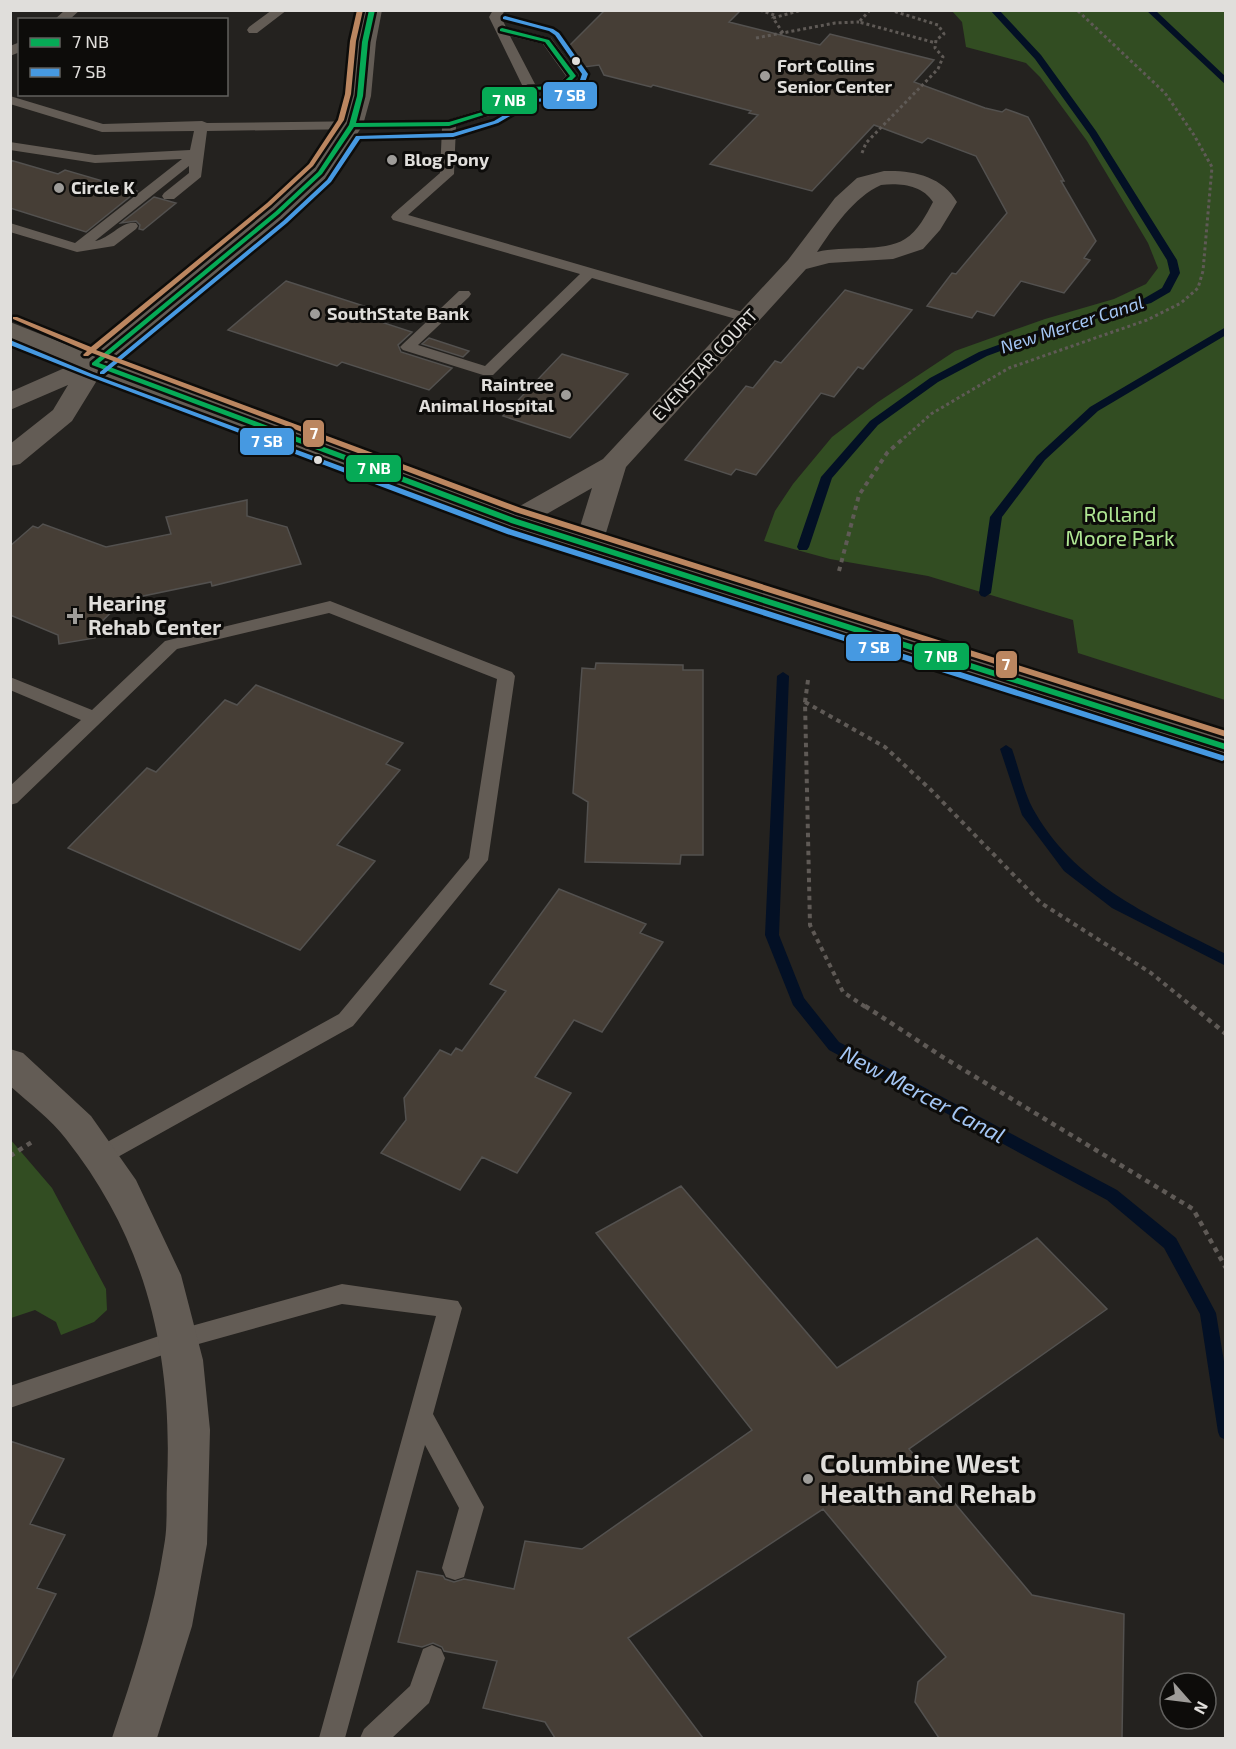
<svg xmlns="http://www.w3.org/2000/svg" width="1236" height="1749" font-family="'Exo 2',sans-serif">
  <rect width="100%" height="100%" fill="#24221f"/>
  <!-- green -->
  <path fill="#324d22" d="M952 11H1225V700L1078 653 1073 620 928 576 830 559 764 541 775 511 793 484 832 437 878 402 955 351 1045 319 1114 299 1146 284 1158 268 1148 243 1087 141 1040 77 1026 63 966 47 962 22Z
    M10 1139 52 1188 106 1289 107 1310 94 1322 61 1335 56 1322 35 1310 11 1318Z"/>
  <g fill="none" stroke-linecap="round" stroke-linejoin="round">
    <!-- stream -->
    <path fill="#031025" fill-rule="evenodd" d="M990 10H999L1041 55 1096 131 1177 260 1180 273 1170 292 1151 303 1066 327 987 356 938 382 878 425 832 478 809 547 807 550H799L797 547 821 477 870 421 930 378 979 352 1058 323 1143 299 1162 288 1170 273 1167 260 1089 134 1035 59Z
      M1146 10H1155L1226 77V85Z
      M1226 327V335L1098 411 1045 460 1002 517 991 593 985 597 981 596 979 593 990 517 1037 456 1090 407Z
      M783 672 789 676 779 935 804 998 839 1042 1117 1190 1176 1238 1216 1313 1226 1374V1440L1220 1437 1218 1432 1200 1314 1164 1248 1107 1200 829 1050 793 1005 765 935 777 676Z
      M1006 745 1012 749C1019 769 1025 797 1036 814 1078 886 1155 918 1226 954V966L1112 908 1064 871 1022 815 1000 749Z"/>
  </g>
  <!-- building -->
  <path fill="#463e36" stroke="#53514f" stroke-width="1.5" d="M605 10H741L729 22 820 45 830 34 934 60 914 82 985 108 1002 112 1006 109 1028 117 1064 181H1061L1096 241 1084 258 1090 260 1064 293 1021 281 994 316 977 311 972 318 927 306 952 273 956 274 1007 213 976 156 928 138 922 143 874 125 812 191 710 164 758 115 749 113 751 111 653 85 651 87 604 75 599 65 576 68 564 51Z
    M10 160 58 174 65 170 137 191 86 232 10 208Z
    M154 197 176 203 143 230 139 229 140 225 136 221 121 223Z
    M286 281 392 315 384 323 412 332 398 345 401 352 452 368 429 390 342 362 337 366 228 330Z
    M845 290 912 310 863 369 858 367 834 397 821 393 756 475 736 469 731 475 685 460 746 386 753 388 775 361 781 363Z
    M429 338 469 351 463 357 422 344Z
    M562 354 628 374 570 438 503 416Z
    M247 500V516L287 527 301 564 212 586 211 582 124 600 94 629 95 638 59 644 58 635 10 615V546L33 526 38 528 43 524 106 547 171 534 166 517Z
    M596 663 683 665V670H703V855H681L680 864 585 862 588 802 573 793 582 668 595 669Z
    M256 685 403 743 386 764 400 770 337 845 375 861 300 950 68 848 147 768 156 772 225 700 237 705Z
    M559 889 646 924 640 933 663 942 602 1032 574 1020 535 1077 571 1093 517 1173 482 1157 460 1190 381 1153 406 1120 404 1098 440 1050 451 1055 456 1048 462 1051 506 991 490 984Z
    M681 1186 837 1368 1037 1238 1107 1309 909 1449 1032 1595 1124 1614 1122 1738H939L915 1702 918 1682 946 1657 823 1509 628 1638 703 1738H555L545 1722 483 1708 497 1661 444 1651 442 1647 433 1643 422 1647 398 1642 417 1571 443 1576 445 1579 454 1582 464 1579 514 1589 525 1541 582 1549 752 1430 596 1233Z
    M10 1441 64 1459 30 1524 65 1535 37 1588 56 1594 10 1682Z"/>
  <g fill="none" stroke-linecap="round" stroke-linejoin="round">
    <!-- path-far2 -->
    <path stroke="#5f5a56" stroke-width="3" stroke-dasharray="3 3" stroke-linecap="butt" d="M760 10 777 16
      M870 10 859 22 936 43
      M783 33 773 18 802 10
      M756 38 835 23 859 22
      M862 153 866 143 938 69 943 57 935 48 936 40 944 34 938 25 890 10
      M904 438 931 414 1009 368 1147 320 1181 303 1198 288 1203 271 1212 167 1194 135 1165 93 1077 10"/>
    <!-- path-far1 -->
    <path stroke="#5f5a56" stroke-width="4" stroke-dasharray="4.5 4.5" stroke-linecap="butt" d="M839 571 859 495 887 453 905 437
      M808 680 805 702 810 925 843 992 867 1008
      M805 702 885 747 931 790 1041 903 1151 973 1194 1008"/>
    <!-- path -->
    <path stroke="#5f5a56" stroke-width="4.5" stroke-dasharray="5 5" stroke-linecap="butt" d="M865 1006 941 1056 1193 1209 1226 1268
      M1192 1006 1226 1034
      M10 1156 35 1140"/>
    <!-- service -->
    <path fill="#635c55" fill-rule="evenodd" d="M65 10H80L69 20H54Z
      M272 10H287L257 33H249L247 30 249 27Z
      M493 10H505L501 17 506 27 551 38 579 76 566 91 533 92 496 114 456 126 454 174 408 215 753 315 755 318 753 321H743L592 278 493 375H483L403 350 400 347 403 344 459 291H469L471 294 469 297 418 345 485 366 580 274 393 220 391 217 393 214 440 173 442 128 207 131 201 177 174 199H164L162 196 164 193 189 173V166L95 241C111 238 122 220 136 223L138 226 136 229 114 246 77 252 10 232V223L75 243 182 159 95 163 10 150V142L95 155 190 150 194 131 102 132 10 104V96L103 124 202 121 207 123 448 120 486 108 523 87 489 17ZM510 36 543 44 566 76 558 84H535Z
      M20 42V52L10 56V46Z
      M330 601 512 672 515 676 488 860 353 1026 107 1163 99 1166 91 1163 88 1157 91 1151 339 1014 469 858 497 679 329 613 177 649 17 803 10 805V786L81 720 10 690V677L92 710 165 641Z
      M342 1284 458 1301 462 1308 433 1414 484 1507 464 1577 455 1580 446 1577 442 1568 459 1508 425 1445 345 1738H319L436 1316 342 1304 177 1350 10 1408V1386L177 1330Z
      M432 1645 441 1649 445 1658 429 1703 392 1738H360L364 1729 410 1686 423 1649Z"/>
    <!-- minor -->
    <path fill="#635c55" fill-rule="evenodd" d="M884 171C913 170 942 176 957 202L940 230 923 249 893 259 829 263 806 269 626 467 602 546 598 552 588 555 578 552 574 546 592 488 524 527 514 530 504 527 500 521 504 515 603 459 788 260 835 198 857 178ZM881 185C900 183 922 185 933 202 926 215 918 231 905 239 883 253 843 245 817 252 833 228 854 197 881 185Z
      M10 1049 23 1053 91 1116 136 1180 181 1275 203 1360 210 1430 207 1544 192 1626 157 1738H112C133 1675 154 1612 164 1546 168 1525 166 1503 167 1483 173 1355 147 1241 66 1139 51 1119 29 1103 10 1086Z"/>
    <!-- tertiary -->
    <path fill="#635c55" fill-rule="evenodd" d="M362 10H382L376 42 371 96 363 125 328 178 285 218 104 369 72 421 20 464 10 466V444L53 410 68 385 10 410V392L85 359 269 208 312 168 341 125 349 96 354 42Z"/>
    <!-- primary -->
    <path fill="#645d55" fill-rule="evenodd" d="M10 322 103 359 524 515 1226 736V758L504 527 85 369 10 338Z"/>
    <defs>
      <path id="bus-1" d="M369 10H375L368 42 363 96 356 123 449 122 489 110 528 87 559 86 570 76 545 42 500 31V29L502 28 549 40 576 76 563 89 531 90 493 112 449 126 354 127 322 174 279 214 99 363 517 519 1226 744V750L511 523 92 365V363L275 212 318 172 349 125 357 96 362 42Z"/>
      <path id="bus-2" d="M505 16 553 29 559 33 588 74 584 85 568 100 534 102 498 123 453 137 360 139 331 182 287 223 104 374H100V372L283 221 327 180 356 136 453 133 494 121 531 99 564 97 579 83 582 74 555 35 549 31 503 19V17Z
        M10 340 92 374 513 530 1225 756 1226 759 1222 761 1219 760 507 534 88 376 10 345Z"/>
      <path id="bus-3" d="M357 10H363L356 41 351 94 344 120 313 166 271 205 96 350 521 508 1226 731V737L515 512 92 353 88 356H84L83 355 87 351 13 319V317H17L91 347 267 203 309 164 338 120 345 94 350 41Z"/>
    </defs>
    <!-- bus-1 casing -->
    <use href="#bus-1" stroke="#0d0c0a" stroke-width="5"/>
    <!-- bus-2 casing -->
    <use href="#bus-2" stroke="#0d0c0a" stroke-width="5"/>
    <!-- bus-3 casing -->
    <use href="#bus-3" stroke="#0d0c0a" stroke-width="5"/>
    <!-- bus-1 -->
    <use href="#bus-1" fill="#06aa56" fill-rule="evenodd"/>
    <!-- bus-2 -->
    <use href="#bus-2" fill="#4699e1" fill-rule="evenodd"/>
    <!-- bus-3 -->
    <use href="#bus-3" fill="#bb8660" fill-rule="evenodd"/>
  </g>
  <!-- markers -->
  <g fill="#e0dedb" stroke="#0d0c0a" stroke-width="2">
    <circle cx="576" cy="61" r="5"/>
    <circle cx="318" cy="460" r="5"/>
  </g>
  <g fill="#9e9c99" stroke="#0d0c0a" stroke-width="2">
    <circle cx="765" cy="76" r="6"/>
    <circle cx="392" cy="160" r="6"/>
    <circle cx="59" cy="188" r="6"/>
    <circle cx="315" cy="314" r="6"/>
    <circle cx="566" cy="395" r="6"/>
    <path d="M72 607h6v6h6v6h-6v6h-6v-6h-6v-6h6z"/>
    <circle cx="808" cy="1479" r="6"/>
  </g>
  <g text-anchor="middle" stroke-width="6" stroke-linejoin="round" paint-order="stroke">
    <!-- far-poi labels -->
    <g font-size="18" font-weight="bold" fill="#e0dedb" stroke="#0d0c0a" text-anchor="start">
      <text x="777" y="72">Fort Collins<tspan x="777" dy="21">Senior Center</tspan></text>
      <text x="404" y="166">Blog Pony</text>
      <text x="71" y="194">Circle K</text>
      <text x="327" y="320">SouthState Bank</text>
      <text x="554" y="391" text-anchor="end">Raintree<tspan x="554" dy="21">Animal Hospital</tspan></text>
    </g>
    <!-- far-water labels -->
    <g font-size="18" font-style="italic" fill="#a4c6f4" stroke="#0d0c0a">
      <text transform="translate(1072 325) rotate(-18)" y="6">New Mercer Canal</text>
    </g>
    <!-- far-street labels -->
    <g font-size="18" fill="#e0dedb" stroke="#0d0c0a">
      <text transform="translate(705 365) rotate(-47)" y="6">EVENSTAR COURT</text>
    </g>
    <!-- park labels -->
    <g font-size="21" fill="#afe693" stroke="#0d0c0a">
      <text x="1120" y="522">Rolland<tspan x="1120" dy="24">Moore Park</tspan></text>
    </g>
    <!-- poi labels -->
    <g font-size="21" font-weight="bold" fill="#e0dedb" stroke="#0d0c0a" text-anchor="start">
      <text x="88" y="611">Hearing<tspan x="88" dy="24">Rehab Center</tspan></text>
    </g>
    <!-- water labels -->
    <g font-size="22" font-style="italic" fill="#a4c6f4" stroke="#0d0c0a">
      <text transform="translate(923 1094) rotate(28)" y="8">New Mercer Canal</text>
    </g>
    <!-- near-poi labels -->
    <g font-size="26" font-weight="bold" fill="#e0dedb" stroke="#0d0c0a" text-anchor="start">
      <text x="820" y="1473">Columbine West<tspan x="820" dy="30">Health and Rehab</tspan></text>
    </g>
  </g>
  <g stroke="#0d0c0a" stroke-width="2">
    <rect x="542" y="81" width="56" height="29" rx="6" fill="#4699e1"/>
    <rect x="481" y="86" width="57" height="29" rx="6" fill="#06aa56"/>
    <rect x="302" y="419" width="23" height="29" rx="6" fill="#bb8660"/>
    <rect x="239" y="427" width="56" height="29" rx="6" fill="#4699e1"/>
    <rect x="345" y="454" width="57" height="29" rx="6" fill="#06aa56"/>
    <rect x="845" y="633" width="57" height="29" rx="6" fill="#4699e1"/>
    <rect x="913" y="642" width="57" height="29" rx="6" fill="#06aa56"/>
    <rect x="995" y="650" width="23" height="29" rx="6" fill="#bb8660"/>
  </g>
  <g font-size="16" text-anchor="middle" font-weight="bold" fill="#fff">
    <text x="570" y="101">7 SB</text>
    <text x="509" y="106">7 NB</text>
    <text x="314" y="439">7</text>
    <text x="267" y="447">7 SB</text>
    <text x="374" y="474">7 NB</text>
    <text x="874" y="653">7 SB</text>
    <text x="941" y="662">7 NB</text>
    <text x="1006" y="670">7</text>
  </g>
  <!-- border -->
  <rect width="1236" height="1749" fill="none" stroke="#e0dedb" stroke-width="24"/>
  <!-- legend -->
  <rect x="18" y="18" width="210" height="78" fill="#0d0c0a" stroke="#61605e" stroke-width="1.5"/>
  <rect x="30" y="38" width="30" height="9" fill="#06aa56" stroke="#61605e" stroke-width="1.5"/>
  <text x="72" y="48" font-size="18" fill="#e0dedb">7 NB</text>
  <rect x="30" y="68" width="30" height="9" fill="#4699e1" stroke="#61605e" stroke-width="1.5"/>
  <text x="72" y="78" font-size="18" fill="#e0dedb">7 SB</text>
  <!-- north arrow -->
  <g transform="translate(1188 1701) rotate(118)"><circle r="28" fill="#0d0c0a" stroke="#61605e" stroke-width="1.5"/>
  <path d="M0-4.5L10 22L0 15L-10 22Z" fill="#9e9c99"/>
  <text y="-9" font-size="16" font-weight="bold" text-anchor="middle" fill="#e0dedb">N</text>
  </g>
</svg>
